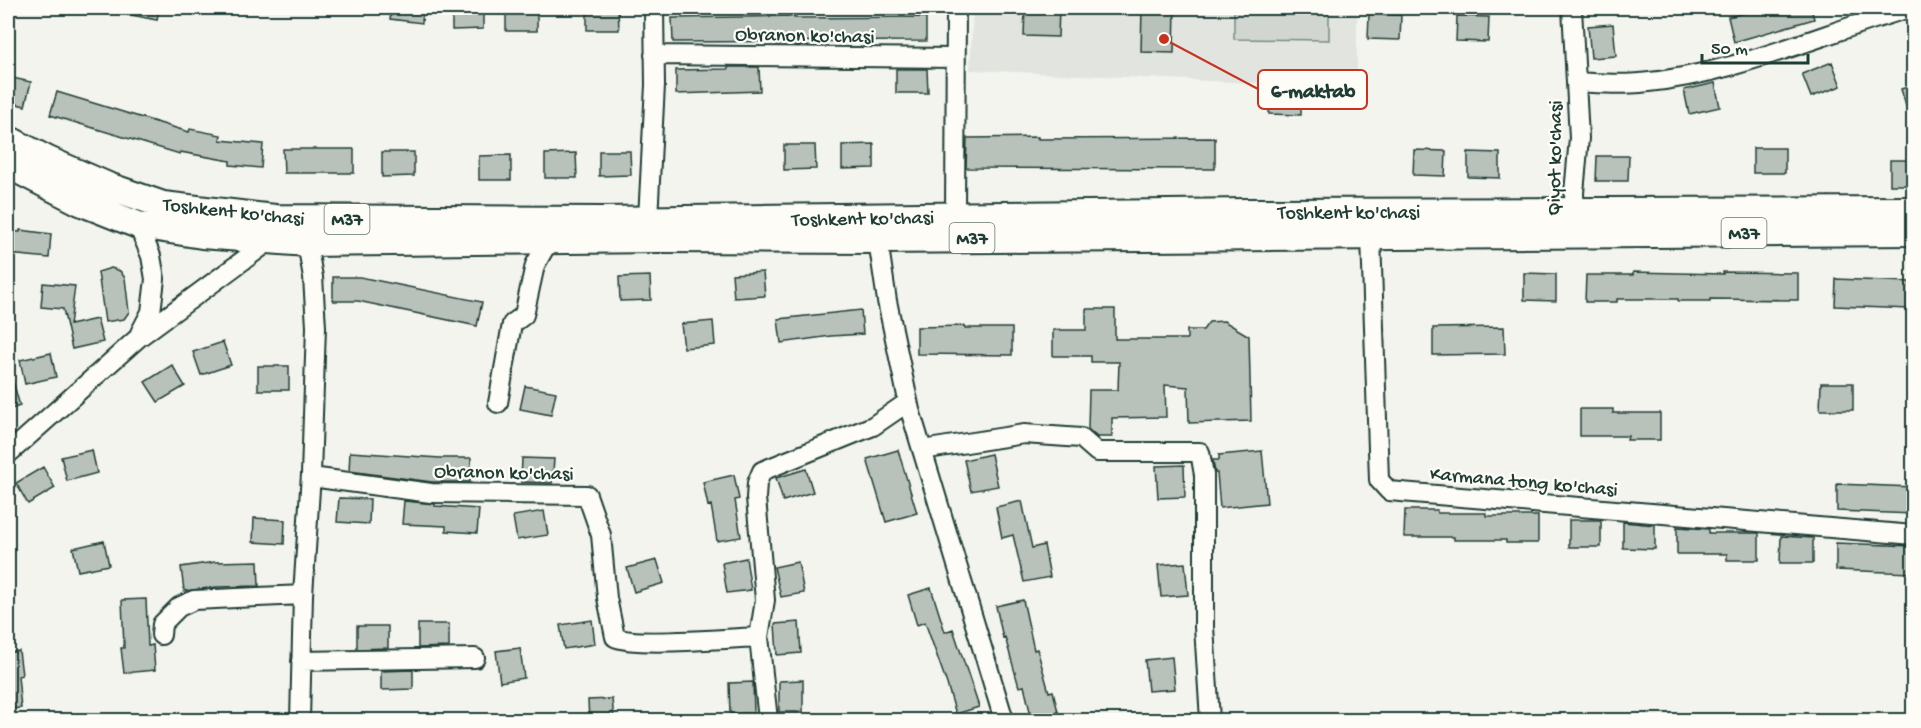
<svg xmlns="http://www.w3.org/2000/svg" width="1921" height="728" font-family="'Gochi Hand',sans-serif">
  <rect width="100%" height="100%" fill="#f4f4ef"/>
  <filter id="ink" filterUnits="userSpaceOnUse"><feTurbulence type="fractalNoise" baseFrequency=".0167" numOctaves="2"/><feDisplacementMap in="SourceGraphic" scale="12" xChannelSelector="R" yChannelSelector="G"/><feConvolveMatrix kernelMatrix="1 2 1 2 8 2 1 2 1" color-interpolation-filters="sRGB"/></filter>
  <g filter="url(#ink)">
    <!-- built -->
    <path fill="#e2e5df" d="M973 8H1357V88L970 70Z"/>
    <!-- green -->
    <path fill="#d1d6d1" stroke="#788a82" stroke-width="1.5" d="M1234 8H1329V40L1234 39Z"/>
    <!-- building -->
    <path fill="#b9c1bb" stroke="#1f3d34" stroke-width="1.5" d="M121 8H159L157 20 121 13Z
      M392 8H423L422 23 390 19Z
      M452 8H483V29L452 30Z
      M506 8H537V31H506Z
      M587 8H618L619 30H587Z
      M1025 8H1059L1058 37 1024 36Z
      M1142 8H1175L1174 53 1141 52Z
      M1766 8H1811L1814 19 1734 42 1728 17Z
      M1369 14 1401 15 1400 40 1368 39Z
      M794 16V18L926 17V41L673 42 672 18Z
      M1457 16 1489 17 1488 42 1456 41Z
      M1613 24 1616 56 1591 58 1588 26Z
      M1832 62 1841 86 1811 97 1802 74Z
      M728 67H759L760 91 676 94V70L728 69Z
      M896 69H927L928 93H896Z
      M8 77 31 82 25 106 8 102Z
      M1715 83 1720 107 1689 114 1684 90Z
      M1914 85V120H1910L1901 89Z
      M1269 89 1301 90V115L1269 114Z
      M57 92 189 132 190 129 221 135 220 140 263 144 261 168 230 165V161L180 152V154L50 115Z
      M1038 137V139L1215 138V169L966 168 967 138Z
      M874 144V168L842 169V145Z
      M784 145H815L816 169 784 170Z
      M1753 148H1785V173H1753Z
      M283 149H354V173H284Z
      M1414 150 1446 151 1445 176 1413 175Z
      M599 151H630L631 175 599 176Z
      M382 152H414V176L382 177Z
      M1468 152 1500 153V178L1468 177Z
      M576 153 577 178H545V154Z
      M511 155V180H479V156Z
      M1597 156H1629L1628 181H1596Z
      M1890 160H1914V185H1890Z
      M20 230 51 234 49 258 8 254V231L20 232Z
      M111 268 120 271 125 278 129 312 124 319 105 322 98 272Z
      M763 272 765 296 734 298 732 274Z
      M1633 272 1723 274V272L1798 273V300L1710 299V301H1678V299H1617V302H1585L1586 275H1633Z
      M1524 273 1556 274V301L1524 300Z
      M650 276 651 300 620 301 619 277Z
      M333 277H360L482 302 477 326 358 301H333Z
      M1836 279 1910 282V309L1835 306Z
      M43 283 75 286 70 325 97 319 103 342 72 349 63 309 41 307Z
      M1086 309H1115V339H1187V330H1203L1209 322 1224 321 1249 336 1251 421 1189 423 1188 387 1165 385 1166 417 1112 418V437H1097L1088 429 1089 390H1118L1119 362H1091V356H1053V330H1086Z
      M861 310 863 334 831 336 781 343 778 319Z
      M713 321 715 345 684 348 681 324Z
      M965 326V328H1012V355L917 354V327Z
      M1504 327 1505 354 1433 355V328Z
      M223 342 231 365 201 375 193 352Z
      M51 353 56 377 25 384 20 360Z
      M172 365 185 386 158 402 145 382Z
      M258 366H289V390H258Z
      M11 374 20 406 8 410V375Z
      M1821 383H1853V410H1820Z
      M525 386 556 392 551 415 520 409Z
      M1580 409H1613V413H1660V440H1627L1628 436H1580Z
      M92 450 97 473 67 481 61 457Z
      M898 450 917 513 886 522 867 459Z
      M1262 451 1267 503 1220 508 1217 473H1215L1213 460H1219V455Z
      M350 452 440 458H471L470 482H432L349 471Z
      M991 454 998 486 971 491 964 460Z
      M522 458 554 459 552 483 521 482Z
      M1184 465 1185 497 1158 498 1156 466Z
      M43 467 55 488 28 504 16 483Z
      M806 469 813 492 783 501 776 478Z
      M734 475 739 499 735 500 741 537 717 541 711 505 708 506 703 482Z
      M1837 484 1914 487V514L1837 511Z
      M339 498 370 499 369 524 337 522Z
      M404 501 435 504V506L479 509 477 533 446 531V526L402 524Z
      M1022 501 1032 548 1044 545 1050 577 1024 582 1013 535 1002 538 996 507Z
      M1405 510H1437V513H1486V516H1538V543H1506V540H1454V537H1404Z
      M544 511 548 535 517 540 513 516Z
      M254 518 285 520 284 544 253 542Z
      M1569 520H1601V547H1569Z
      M1623 522 1655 525V549L1623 548Z
      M1677 527 1709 529V533H1759V560H1727V554H1677Z
      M1781 536 1813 538V563H1780Z
      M104 541 109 565 78 571 73 548Z
      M1836 543 1913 546 1912 573 1836 570Z
      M746 558 751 590 727 593 722 563Z
      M657 560 664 583 634 592 627 568Z
      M258 561 259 586 217 587 184 591 181 567 215 562Z
      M798 562 804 593 781 597 774 567Z
      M1185 563 1188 595 1161 597 1158 565Z
      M931 588 945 632 953 629 979 707 956 714 947 684 925 622 917 625 908 595Z
      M146 599 148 646 153 645 155 670 124 673 121 648H124L122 600Z
      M1023 600 1034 650 1037 649 1049 692 1053 691 1060 720H1032L1024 686 1019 687 1005 637 1003 638 996 606Z
      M592 620 595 644 564 649 560 625Z
      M799 622 801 653 777 655 775 624Z
      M418 624H449V647L418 648Z
      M357 626H388V648L357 649Z
      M520 648 524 678 500 682 496 651Z
      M19 651 22 675 18 676 21 708 8 709V653Z
      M1172 657 1175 689 1148 691 1145 660Z
      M413 670V689L381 690V671Z
      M803 680V712H779V681Z
      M753 682 754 713 730 714 729 683Z
      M612 699 614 720H589L588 700Z"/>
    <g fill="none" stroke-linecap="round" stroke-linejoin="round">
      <defs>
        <path id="minor" d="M1572 8 1579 138 1574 193 1575 221
          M654 55 955 58
          M1576 82C1597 83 1619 85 1640 83 1733 75 1820 34 1909 8
          M955 215 956 8
          M648 219 655 85 654 8
          M138 225 151 256 155 279 151 312 140 333
          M1371 236 1379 480 1389 491 1914 535
          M878 240 887 301 910 410 1004 720
          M498 403 512 324 524 315 535 265 548 242
          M922 450 1024 434 1081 438 1097 452H1200L1204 475V627L1210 720
          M8 454 138 338 268 242
          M311 477 431 493 587 495 601 535 607 598 615 637C632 647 733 638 759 637
          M161 635 162 624 179 607 194 600 303 595
          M301 661 475 658
          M300 720 303 595 311 474 316 327 313 277 307 243
          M768 720 759 637 765 600 756 498 757 483 762 471 873 426 908 402"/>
        <path id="highway" d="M8 139 48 160 108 186 163 205 275 218 602 220 1247 212 1914 210
          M8 165 80 202 138 225 202 235 307 243 659 239 878 240 1914 232"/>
      </defs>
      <!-- minor casing -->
      <use href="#minor" stroke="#1f3d34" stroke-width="22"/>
      <!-- highway casing -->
      <use href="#highway" stroke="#1f3d34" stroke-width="30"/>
      <!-- minor -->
      <use href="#minor" stroke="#fdfcf7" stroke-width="18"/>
      <!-- highway -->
      <use href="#highway" stroke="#fdfcf7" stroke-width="26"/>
    </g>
  </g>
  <g text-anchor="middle" stroke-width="4.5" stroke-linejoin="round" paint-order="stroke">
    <!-- shield labels -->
    <g fill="#fdfcf7" stroke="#62766e" stroke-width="1.5">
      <rect x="324.5" y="204" width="45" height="30" rx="4.5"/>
      <rect x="1721.5" y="218" width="45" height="30" rx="4.5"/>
      <rect x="949.5" y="223" width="45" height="30" rx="4.5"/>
    </g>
    <g font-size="18" font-weight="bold" fill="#1f3d34">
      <text x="347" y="225">M37</text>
      <text x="1744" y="239">M37</text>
      <text x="972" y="244">M37</text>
    </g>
    <!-- street labels -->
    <g font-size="20" fill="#1f3d34" stroke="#fdfcf7">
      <text transform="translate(805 34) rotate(1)" y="7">Obranon ko'chasi</text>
      <text transform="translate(1553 158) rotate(-89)" y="7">Qiyot ko'chasi</text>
      <text transform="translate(234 210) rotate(6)" y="7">Toshkent ko'chasi</text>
      <text x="1349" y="218">Toshkent ko'chasi</text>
      <text transform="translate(863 217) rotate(-1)" y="7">Toshkent ko'chasi</text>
      <text transform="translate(504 471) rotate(1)" y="7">Obranon ko'chasi</text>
      <text transform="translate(1524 480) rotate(5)" y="7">Karmana tong ko'chasi</text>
    </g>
  </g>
  <!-- callouts -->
  <path fill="none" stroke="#c8321e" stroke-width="2" d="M1164 39L1258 89"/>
  <circle fill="#c8321e" stroke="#fdfcf7" stroke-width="2" cx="1164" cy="39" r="6"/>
  <rect fill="#fdfcf7" stroke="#c8321e" stroke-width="2" x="1258" y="70" width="109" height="39" rx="6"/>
  <g font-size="21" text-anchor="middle" font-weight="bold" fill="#1f3d34">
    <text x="1313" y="97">6-maktab</text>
  </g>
  <!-- margin -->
  <rect width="1921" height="728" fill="none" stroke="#fdfcf7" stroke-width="30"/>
  <rect x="15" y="15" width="1891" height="698" fill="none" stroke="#1f3d34" stroke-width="2" filter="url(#ink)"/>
  <!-- scale -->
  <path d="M1702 54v9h106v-9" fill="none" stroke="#1f3d34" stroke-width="3"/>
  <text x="1711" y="54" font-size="18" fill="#1f3d34" stroke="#fdfcf7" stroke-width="4.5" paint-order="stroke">50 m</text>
</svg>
